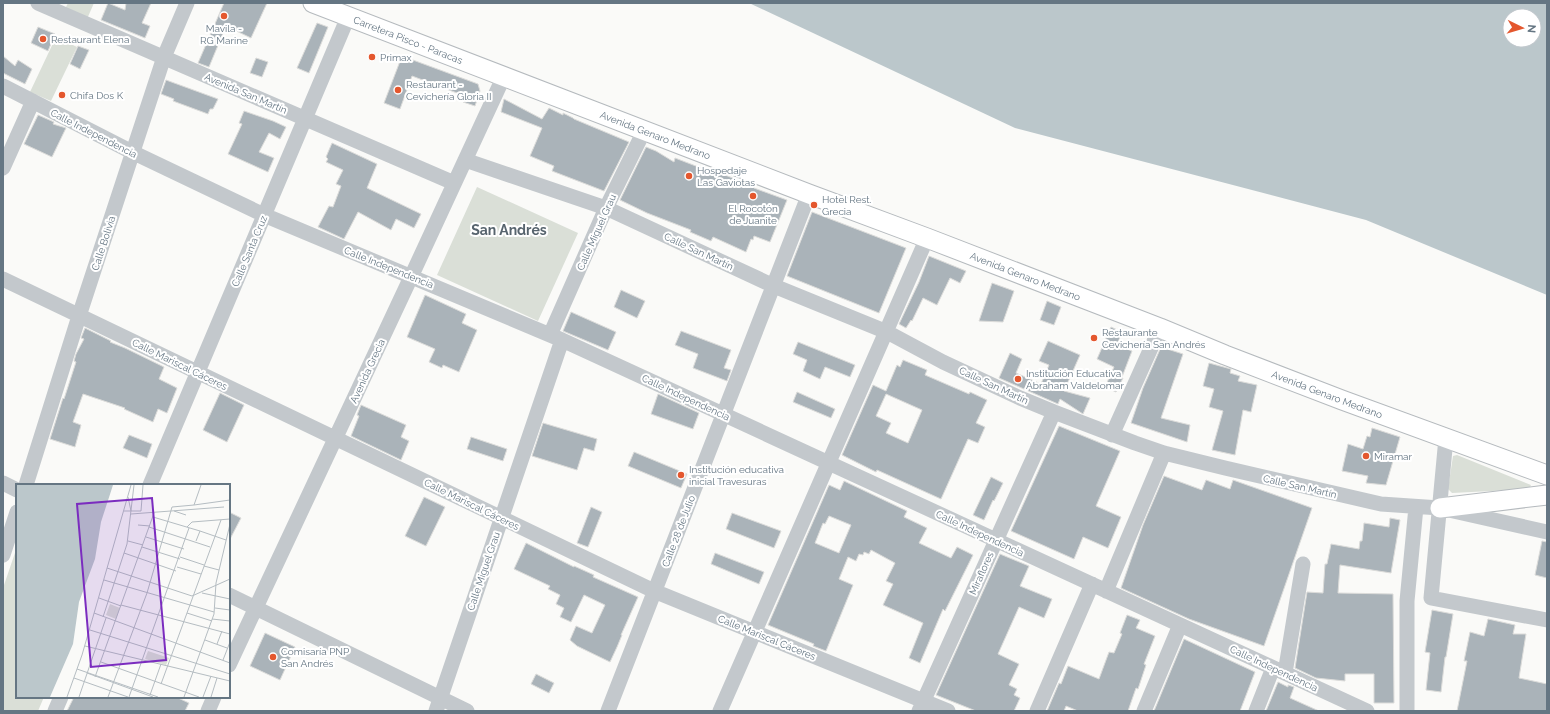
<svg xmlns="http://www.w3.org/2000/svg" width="1550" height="714" font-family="Raleway,sans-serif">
  <rect width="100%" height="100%" fill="#fafaf8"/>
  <!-- green -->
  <path fill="#dadfd7" d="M68 3H94L87 19 65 9Z
    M56 37 77 47 51 101 30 92Z
    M477 187 578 233 538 321 437 275Z
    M1457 455 1531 485 1529 489 1452 493 1448 489 1453 456Z
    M17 547V697H44L38 711H3V588Z"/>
  <!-- water -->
  <path fill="#bbc7cb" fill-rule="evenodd" d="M749 3H1547V295L1366 220 1015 128ZM1510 16H1534V40H1510Z"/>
  <!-- building -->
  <path fill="#aab3b9" stroke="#dcdcda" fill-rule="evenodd" d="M108 3 125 10 126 3H151L142 23 150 26 145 38 101 20Z
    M224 3H267L251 38 226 26 209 67 198 63Z
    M317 23 328 27 309 73 297 68Z
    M38 27 55 34 48 51 31 43Z
    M78 46 89 50 80 69 70 64Z
    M3 56 15 66 18 60 32 69 25 84 3 73Z
    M402 56 478 84 480 91 475 106 463 102 465 96 412 76 400 109 384 103Z
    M256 58 268 62 262 77 250 73Z
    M166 80 218 99 213 109H210L208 114 173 101 174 99 161 94Z
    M504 99 542 119 549 108 563 115V113L573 118 574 119 629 142 604 191 552 171 554 166 530 156 542 128 501 112Z
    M244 111 273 121 286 127 280 139 269 133 259 152 274 158 268 172 228 154 242 124 239 123Z
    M38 115 54 122 53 124 66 128 52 157 24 144Z
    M332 143 377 164 367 188 421 214 414 228 396 219 391 230 358 212 344 239 318 227 329 206 333 207 341 186 336 184 343 170 326 162 328 159 326 157Z
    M646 147 656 151 674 162 675 158 714 173 715 171 755 187 754 188 787 200 770 242 754 236 753 240 751 239 746 252 713 237 711 241 690 232 691 230 647 213 620 200Z
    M812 212 906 248 879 313 787 276Z
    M929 256 966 271 960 283 950 278 937 305 923 298 912 321 911 320 906 328 899 324 919 282Z
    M992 283 1014 291 1003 322 979 321Z
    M621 290 645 301 637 318 614 307Z
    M425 295 466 314 462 323 477 330 459 372 443 365 442 368 429 362 435 349 407 337Z
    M1047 301 1061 307 1054 325 1040 320Z
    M571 312 616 332 608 350 563 331Z
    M1111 327 1122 332 1117 345 1132 351 1122 377 1123 378 1116 392 1105 387 1114 367 1097 359Z
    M85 328 111 341 110 342 125 348 164 367 159 379 177 388 167 413 158 409 153 422 124 409 125 408 83 394 73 422 81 425 75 447 50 439 63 398 64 399 76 362 74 361 76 354 84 339 81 338Z
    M681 331 731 350 724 368 731 370 727 381 693 368 698 354 675 345Z
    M1048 341 1080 355 1064 391 1090 398 1083 414 1060 399 1058 404 999 378 1010 353 1022 359 1016 373 1041 384 1049 365 1039 361Z
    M798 342 855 365 850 377 825 367 820 379 803 371 807 360 793 354Z
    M1161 347 1183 354 1161 418 1190 425 1187 442 1131 423 1143 388Z
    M903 360 927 370 925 375 969 394 970 392 987 400 976 423 985 427 978 443 968 439 941 499 877 470 876 472 842 455 873 385 886 391 897 365 900 367ZM886 394 922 410 908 443 886 433 891 423 876 416Z
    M1209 363 1231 369 1230 373 1240 376 1238 381 1257 385 1251 412 1243 410 1235 455 1212 450 1223 411 1209 407 1214 389 1203 386Z
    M797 392 835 409 831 418 793 402Z
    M220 393 244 405 227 442 203 430Z
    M658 394 699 413 693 429 651 414Z
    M361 405 406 425 401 437 409 441 401 460 351 436 359 416 357 415Z
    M543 423 597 439 594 451 584 448 577 470 532 456Z
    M1059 426 1120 451 1096 506 1121 517 1108 548 1083 537 1074 559 1011 531Z
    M1372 428 1400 437 1386 485 1366 483 1368 476 1342 471 1348 444 1363 449 1367 436 1370 437Z
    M129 435 152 444 147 458 123 448Z
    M471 437 507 449 503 461 467 449Z
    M634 452 687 474 681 488 628 466Z
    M1164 476 1202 490 1206 480 1230 489 1233 480 1312 508 1264 646 1189 619 1121 588 1143 525Z
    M991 477 1003 483 994 501 993 500 984 520 973 515Z
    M844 481 907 511 904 517 927 528 919 543 951 558 957 547 973 555 945 611 943 609 920 663 909 658 923 623 883 605 893 584 886 581 895 563 871 550 869 554 864 552 863 555 859 554 856 561 848 557 839 579 853 585 826 651 813 646 814 644 768 625 829 485 840 490ZM829 516 851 525 839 553 815 543 823 523 825 524Z
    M424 497 445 507 426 546 405 536Z
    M591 507 602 512 588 547 577 543Z
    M229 512 241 518 229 541Z
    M732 513 781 531 774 548 726 529Z
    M1390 518 1400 520 1391 573 1340 565 1338 593 1393 594 1394 703H1374V674H1345V681L1316 678 1295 668 1307 592 1323 593 1325 564H1327L1331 544 1359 549 1360 541H1362L1364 523 1389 527Z
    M1542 541 1547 542V578L1535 575Z
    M526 543 574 567V566L594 575 593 577 638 597 621 635H622L617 647 610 662 577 646 570 640 576 626 592 633 605 605 584 595 571 622 560 617 564 608 556 604 560 595 548 589 550 586 514 569Z
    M715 553 764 572 759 584 711 564Z
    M1000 554 1029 566 1020 586 1052 599 1044 618 1019 607 998 654 1019 664 1009 685 1017 689 1014 695 1020 698 1014 711H976L936 695Z
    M1432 610 1453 614 1446 657H1445L1441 692 1426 690 1430 653 1425 652Z
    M1127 615 1140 620 1136 628 1155 636 1144 664 1146 665 1138 689 1136 688 1128 711H1078L1066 706 1064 711H1047L1059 683 1061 684 1068 666 1099 679 1109 652 1114 653 1122 634 1120 633Z
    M1488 619 1515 625 1513 634H1526L1519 678 1547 684V711H1457L1467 661H1464L1470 632 1484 636Z
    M265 633 295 647 280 680 250 666Z
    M1184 639 1255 672 1240 711H1154Z
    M536 674 554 683 549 693 531 684Z
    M1278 682 1288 687V685L1294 687 1290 698 1319 711H1266Z
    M74 697H176L189 703 185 711H67Z"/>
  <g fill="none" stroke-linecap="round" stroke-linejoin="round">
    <defs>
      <g id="major">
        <path id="s1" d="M313 3 809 194 927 238 1160 328 1225 355 1342 400 1547 475"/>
        <path d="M1440 508 1547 495"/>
      </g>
    </defs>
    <!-- major casing -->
    <use href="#major" stroke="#b5babe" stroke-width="21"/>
    <!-- minor -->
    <path stroke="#c3c8cc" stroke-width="15" d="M38 3 454 183
      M3 86 132 152 264 215 562 340 1367 711
      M465 160 606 208 774 286 887 332 943 362 1020 398 1054 412 1135 443 1164 453 1225 468 1381 504 1440 508 1547 532
      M3 168 33 101
      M3 279 654 591 948 711
      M550 335 606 208 644 131
      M1112 435 1160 328
      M1446 438 1431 598 1547 620
      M3 483 17 490
      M26 485 79 316 164 57 187 3
      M150 485 348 17
      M3 555 17 512
      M1106 591 1164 453
      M229 595 467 711
      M229 665 411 277 504 76
      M1285 673 1303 564
      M55 711 61 697
      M208 711 214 697
      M436 711 562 340
      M608 711 809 194
      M720 711 927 238
      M919 711 1054 412
      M1037 711 1092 584
      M1144 711 1180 625
      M1256 711 1273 668
      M1407 711V601L1416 507"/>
    <!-- major -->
    <use href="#major" stroke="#fff" stroke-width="19"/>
  </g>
  <!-- markers -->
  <g fill="#e4572e" stroke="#fff" stroke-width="1.5">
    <circle cx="224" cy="16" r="4"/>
    <circle cx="43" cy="39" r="4"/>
    <circle cx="372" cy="57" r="4"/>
    <circle cx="398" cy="90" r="4"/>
    <circle cx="62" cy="95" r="4"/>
    <circle cx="689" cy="176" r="4"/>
    <circle cx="753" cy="196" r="4"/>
    <circle cx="814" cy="205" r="4"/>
    <circle cx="1094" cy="338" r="4"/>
    <circle cx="1018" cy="379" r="4"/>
    <circle cx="1366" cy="456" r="4"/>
    <circle cx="681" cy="475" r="4"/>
    <circle cx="273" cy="657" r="4"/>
  </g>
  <g text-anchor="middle" stroke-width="4" stroke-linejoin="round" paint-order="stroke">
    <!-- poi labels -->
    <g font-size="10" fill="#657683" stroke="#fff" text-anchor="start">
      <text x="224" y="32" text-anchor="middle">Mavila -<tspan x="224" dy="12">RG Marine</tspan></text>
      <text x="51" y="43">Restaurant Elena</text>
      <text x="380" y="61">Primax</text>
      <text x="406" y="88">Restaurant -<tspan x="406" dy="12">Cevichería Gloria II</tspan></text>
      <text x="70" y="99">Chifa Dos K</text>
      <text x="697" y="174">Hospedaje<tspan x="697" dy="12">Las Gaviotas</tspan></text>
      <text x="822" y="203">Hotel Rest.<tspan x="822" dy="12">Grecia</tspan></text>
      <text x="753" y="212" text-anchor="middle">El Rocotón<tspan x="753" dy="12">de Juanite</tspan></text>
      <text x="1102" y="336">Restaurante<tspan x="1102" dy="12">Cevichería San Andrés</tspan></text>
      <text x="1026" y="377">Institución Educativa<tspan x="1026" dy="12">Abraham Valdelomar</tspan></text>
      <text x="1374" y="460">Miramar</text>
      <text x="689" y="473">Institución educativa<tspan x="689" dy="12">inicial Travesuras</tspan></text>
      <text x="281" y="655">Comisaría PNP<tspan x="281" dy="12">San Andrés</tspan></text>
    </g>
    <!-- street labels -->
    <g font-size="10" fill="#657683" stroke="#fff">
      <text dy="4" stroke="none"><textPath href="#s1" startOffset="102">Carretera Pisco - Paracas</textPath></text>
      <text transform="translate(246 93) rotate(23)" y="4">Avenida San Martín</text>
      <text transform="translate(94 133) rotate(27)" y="4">Calle Independencia</text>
      <text dy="4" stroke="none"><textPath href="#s1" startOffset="367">Avenida Genaro Medrano</textPath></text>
      <text transform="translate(596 232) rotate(-66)" y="4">Calle Miguel Grau</text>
      <text transform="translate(103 243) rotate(-72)" y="4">Calle Bolivia</text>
      <text transform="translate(249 251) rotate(-67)" y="4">Calle Santa Cruz</text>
      <text transform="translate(699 251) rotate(25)" y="4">Calle San Martín</text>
      <text transform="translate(389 267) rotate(22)" y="4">Calle Independencia</text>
      <text dy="4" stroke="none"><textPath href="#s1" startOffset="763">Avenida Genaro Medrano</textPath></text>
      <text transform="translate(180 364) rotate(26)" y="4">Calle Mariscal Cáceres</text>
      <text transform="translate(367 371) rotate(-65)" y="4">Avenida Grecia</text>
      <text transform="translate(994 385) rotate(25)" y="4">Calle San Martín</text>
      <text dy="4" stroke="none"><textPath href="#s1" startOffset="1087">Avenida Genaro Medrano</textPath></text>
      <text transform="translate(686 397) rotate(25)" y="4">Calle Independencia</text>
      <text transform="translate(1300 486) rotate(13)" y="4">Calle San Martín</text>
      <text transform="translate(472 504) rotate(26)" y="4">Calle Mariscal Cáceres</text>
      <text transform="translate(678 531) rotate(-69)" y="4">Calle 28 de Julio</text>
      <text transform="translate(980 533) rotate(25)" y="4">Calle Independencia</text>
      <text transform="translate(483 571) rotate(-71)" y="4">Calle Miguel Grau</text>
      <text transform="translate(981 573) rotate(-66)" y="4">Miraflores</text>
      <text transform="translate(767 637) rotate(22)" y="4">Calle Mariscal Cáceres</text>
      <text transform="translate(1274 668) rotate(25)" y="4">Calle Independencia</text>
    </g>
    <!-- district labels -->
    <g font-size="14" font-weight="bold" fill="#57646e" stroke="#fff">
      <text x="509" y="235">San Andrés</text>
    </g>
  </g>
  <!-- overview -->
  <g transform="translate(16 484)">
    <rect width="214" height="214" fill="#fafaf8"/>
    <path d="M94 120 104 124 100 135 90 131ZM132 167 153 174 150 181 129 175Z" fill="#dadfd7"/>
    <path d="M0 1H97L85 38 79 75 63 118 57 160 34 213H0Z" fill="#bbc7cb"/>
    <path fill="none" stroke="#b5bdc2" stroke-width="1" d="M112 13 115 27M178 21 214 16M108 27H125L127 1M158 27 170 31M115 30 208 23M137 33 184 47 180 57M122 41 134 42M133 43 194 63M171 43 176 38 214 35M184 47 210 56M130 53 168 65M112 57 127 61M126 63 164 75M108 69 160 87M164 73 188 81M188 82 203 86M161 83 185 90M91 84 176 112 214 95M88 96 198 128M186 109 214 115M83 114 105 122M105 121 214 150M199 124 214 126M78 129 214 179M171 129 196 137M87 133 111 60 118 1M196 135 214 137M74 146 214 190M189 156 211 164M201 160 206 147M69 162 214 197M207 176 214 158M85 178 183 213M61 185 142 213M71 189 137 213M79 193 138 29M58 194 112 213M145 200 205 36M134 211 145 180M51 213 66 171 115 1M63 213 90 134M92 213 131 109 156 23 178 21 185 1M113 213 173 44M168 213 198 130 200 99 214 40M187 213 195 192M195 213 201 194"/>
    <path fill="#7b2cbf" fill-opacity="0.15" stroke="#7b2cbf" stroke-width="2" d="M136 14 150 176 75 183 61 20Z"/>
    <rect width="214" height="214" fill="none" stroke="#657683" stroke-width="2"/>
  </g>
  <!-- border -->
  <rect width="1550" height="714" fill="none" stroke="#657683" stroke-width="8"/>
  <!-- north arrow -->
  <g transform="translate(1522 28) rotate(95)"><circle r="19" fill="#ffffff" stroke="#c1c8cd"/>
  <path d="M0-3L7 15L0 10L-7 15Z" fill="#e4572e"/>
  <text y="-6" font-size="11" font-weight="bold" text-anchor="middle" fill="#657683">N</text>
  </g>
</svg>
